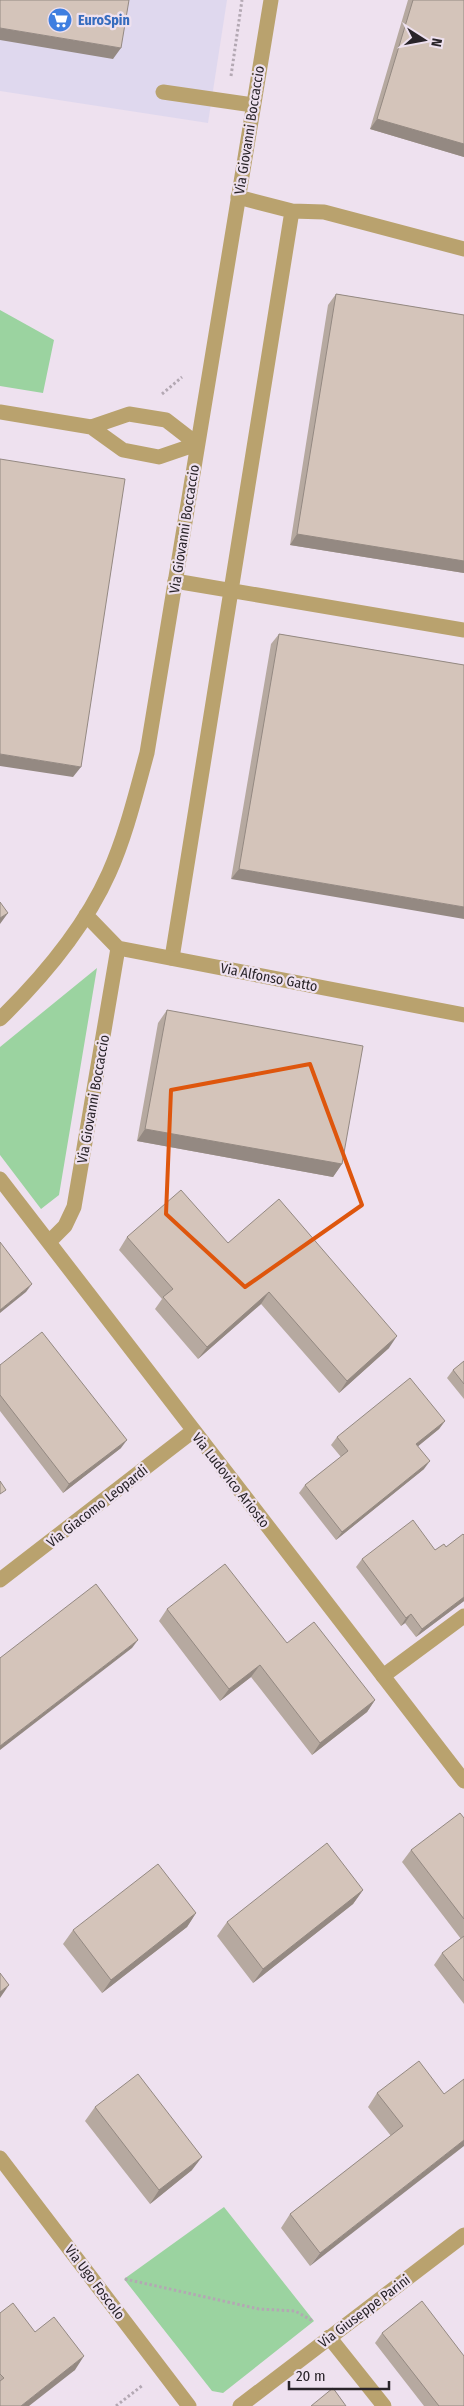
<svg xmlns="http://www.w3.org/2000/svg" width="464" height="2406" font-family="'Fira Sans Condensed',sans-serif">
  <rect width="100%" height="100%" fill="#eee1ef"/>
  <!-- commercial -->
  <path fill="#dfd8ee" d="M0 0H227L208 123 0 91Z"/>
  <!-- green -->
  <path fill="#9bd3a0" d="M0 310 54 340 43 393 0 386Z
    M97 968 59 1195 41 1209 0 1155V1047Z
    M224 2207 314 2321 223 2393 212 2391 124 2279Z"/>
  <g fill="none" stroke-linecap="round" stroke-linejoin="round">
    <!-- path -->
    <path stroke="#b3a8b3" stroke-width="3" stroke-dasharray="2.5 2.5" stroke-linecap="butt" d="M231 76 242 0
      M162 394 182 377
      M125 2279 259 2309 295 2311 313 2321
      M116 2406 143 2385"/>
    <!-- lane -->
    <path stroke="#b9a26e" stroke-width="15" d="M163 92 253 105
      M292 211 324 212 464 249
      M175 581 464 630
      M172 958 292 211 238 197
      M383 1676 464 1616"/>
    <!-- street -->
    <path stroke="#b9a26e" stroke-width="15" d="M0 412 91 427 123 450 159 457 197 444 166 420 129 414 91 427
      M86 915 118 948 464 1015
      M0 1019C43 977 84 929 109 873 126 835 136 793 147 753L271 0
      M0 1179 464 1781
      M49 1242 65 1226 74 1207 118 948
      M0 1580 193 1431
      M0 2158 189 2406
      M329 2337 384 2406
      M240 2406 464 2235"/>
  </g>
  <!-- wall -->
  <path fill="#b6a9a0" d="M408 0H464V157L370 129Z
    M336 294 464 315V573L290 545 328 305Z
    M279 634 464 665 231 879 271 644Z
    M167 1010 342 1164 333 1177 137 1141 158 1023Z
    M127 1237 228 1243 389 1348 339 1393 261 1304 198 1359 155 1309 162 1299 119 1250Z
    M464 1361V1399L447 1378 453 1370Z
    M0 1365 121 1448 63 1493 0 1411Z
    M445 1421 439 1429 418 1446 424 1469 336 1540 299 1493 305 1485 341 1457 331 1445 337 1437Z
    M464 1535V1601L416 1637 405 1623 401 1626 356 1567 362 1559 435 1550 446 1547Z
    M167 1609 287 1643 375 1700 367 1712 312 1755 251 1677 220 1701 159 1621Z
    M464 1818V2004L434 1965 442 1953 461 1939 402 1862 411 1850Z
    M363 1890 353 1904 253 1983 217 1936 227 1922Z
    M196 1913 187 1927 102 1993 63 1944 73 1930Z
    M377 2093 444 2094 310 2266 281 2228 290 2214 391 2136 368 2107Z
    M95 2107 192 2170 150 2204 85 2121Z
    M0 2313 35 2332 75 2370 0 2406Z
    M382 2333 464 2406H424L375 2343Z"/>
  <!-- shaded-wall -->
  <path fill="#948982" d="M0 28 121 48 113 59 0 40Z
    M377 119 464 144V157L370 129Z
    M297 534 464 561V573L290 545Z
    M0 754 81 767 73 777 0 766Z
    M239 869 464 907V919L231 879Z
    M8 913 0 924V918Z
    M145 1129 342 1164 333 1177 137 1141Z
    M32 1284 26 1292 0 1313V1310Z
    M269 1292 261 1304 198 1359 207 1347Z
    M397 1336 389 1348 339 1393 347 1381Z
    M445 1421 439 1429 411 1452 416 1444Z
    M127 1440 121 1448 63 1493 69 1484Z
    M430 1461 424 1469 336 1540 342 1532Z
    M464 1597V1601L416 1637 422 1629Z
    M411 1614 405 1623 401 1626 406 1618Z
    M138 1640 132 1648 0 1750V1746Z
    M260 1665 251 1677 220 1701 229 1689Z
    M375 1700 367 1712 312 1755 320 1743Z
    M363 1890 353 1904 253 1983 263 1969Z
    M196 1913 187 1927 102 1993 111 1980Z
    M9 1985 0 1998V1992Z
    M464 2140V2146L310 2266 320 2253Z
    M202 2157 192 2170 150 2204 159 2190Z
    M84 2356 75 2370 29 2406H21Z"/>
  <!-- building -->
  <path fill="#d4c4ba" stroke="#948982" d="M0 0H129L121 48 0 28Z
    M413 0H464V144L377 119Z
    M336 294 464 315V561L297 534Z
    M0 459 125 479 81 767 0 754Z
    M279 634 464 665V907L239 869Z
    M0 902 8 913 0 918Z
    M167 1010 363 1046 342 1164 145 1129Z
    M181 1190 228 1243 279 1199 397 1336 347 1381 269 1292 207 1347 163 1297 173 1289 127 1237Z
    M0 1242 32 1284 0 1310Z
    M42 1332 127 1440 69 1484 0 1395V1365Z
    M464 1361V1384L453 1370Z
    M410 1378 445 1421 416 1444 430 1461 342 1532 305 1485 348 1451 337 1437Z
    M0 1481 6 1490 0 1494Z
    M413 1520 435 1550 444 1544 446 1547 463 1534 464 1535V1597L422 1629 411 1614 406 1618 362 1559Z
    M225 1564 287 1643 314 1622 375 1700 320 1743 260 1665 229 1689 167 1609Z
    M96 1584 138 1640 0 1746V1658Z
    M460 1813 464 1818V1919L411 1850Z
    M327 1843 363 1890 263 1969 227 1922Z
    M158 1864 196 1913 111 1980 73 1930Z
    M464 1936V1981L442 1953Z
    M0 1973 9 1985 0 1992Z
    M419 2061 444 2094 464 2079V2140L320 2253 290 2214 403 2126 377 2093Z
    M138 2074 202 2157 159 2190 95 2107Z
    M422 2301 464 2356V2406H439L382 2333Z
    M13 2303 35 2332 54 2317 84 2356 21 2406H0V2381L4 2378 0 2374V2313Z
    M333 2388 346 2406H311Z"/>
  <!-- marked area -->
  <path fill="none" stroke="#de560d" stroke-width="4" stroke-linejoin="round" d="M310 1064 362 1205 245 1287 166 1214 171 1090Z"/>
  <!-- icons -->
  <defs>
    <symbol id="supermarket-disc" viewBox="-11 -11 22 22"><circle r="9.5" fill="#3f7fe0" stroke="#eee1ef"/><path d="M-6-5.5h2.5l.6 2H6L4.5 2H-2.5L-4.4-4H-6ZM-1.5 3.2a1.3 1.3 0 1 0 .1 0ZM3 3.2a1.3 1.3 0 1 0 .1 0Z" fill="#fff"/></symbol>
  </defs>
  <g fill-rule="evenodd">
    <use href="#supermarket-disc" x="46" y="6" width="28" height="28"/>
  </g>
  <g text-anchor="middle" stroke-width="4.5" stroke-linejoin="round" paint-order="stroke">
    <!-- shop labels -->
    <g font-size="14" font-weight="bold" fill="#366cbe" stroke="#eee1ef" text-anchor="start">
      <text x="78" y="25">EuroSpin</text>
    </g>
    <!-- street labels -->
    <g font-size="14" fill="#292429" stroke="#eee1ef">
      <text transform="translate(249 130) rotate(-81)" y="5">Via Giovanni Boccaccio</text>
      <text transform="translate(184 529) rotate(-81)" y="5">Via Giovanni Boccaccio</text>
      <text transform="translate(269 977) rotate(11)" y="5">Via Alfonso Gatto</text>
      <text transform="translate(93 1099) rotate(-80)" y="5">Via Giovanni Boccaccio</text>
      <text transform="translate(231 1480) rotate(52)" y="5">Via Ludovico Ariosto</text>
      <text transform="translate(97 1506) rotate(-38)" y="5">Via Giacomo Leopardi</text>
      <text transform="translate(95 2282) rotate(53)" y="5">Via Ugo Foscolo</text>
      <text transform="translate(364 2311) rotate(-37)" y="5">Via Giuseppe Parini</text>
    </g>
  </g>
  <!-- north arrow -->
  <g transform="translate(424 40) rotate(101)" stroke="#eee1ef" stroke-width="4" paint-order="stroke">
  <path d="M0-4L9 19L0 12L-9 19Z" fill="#292429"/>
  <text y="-8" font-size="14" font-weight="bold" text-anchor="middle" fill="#292429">N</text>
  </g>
  <!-- scale -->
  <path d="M289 2381v8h100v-8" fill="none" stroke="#292429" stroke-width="2.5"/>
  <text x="296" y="2381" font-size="15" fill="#292429" stroke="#eee1ef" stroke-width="4" paint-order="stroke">20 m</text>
</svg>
